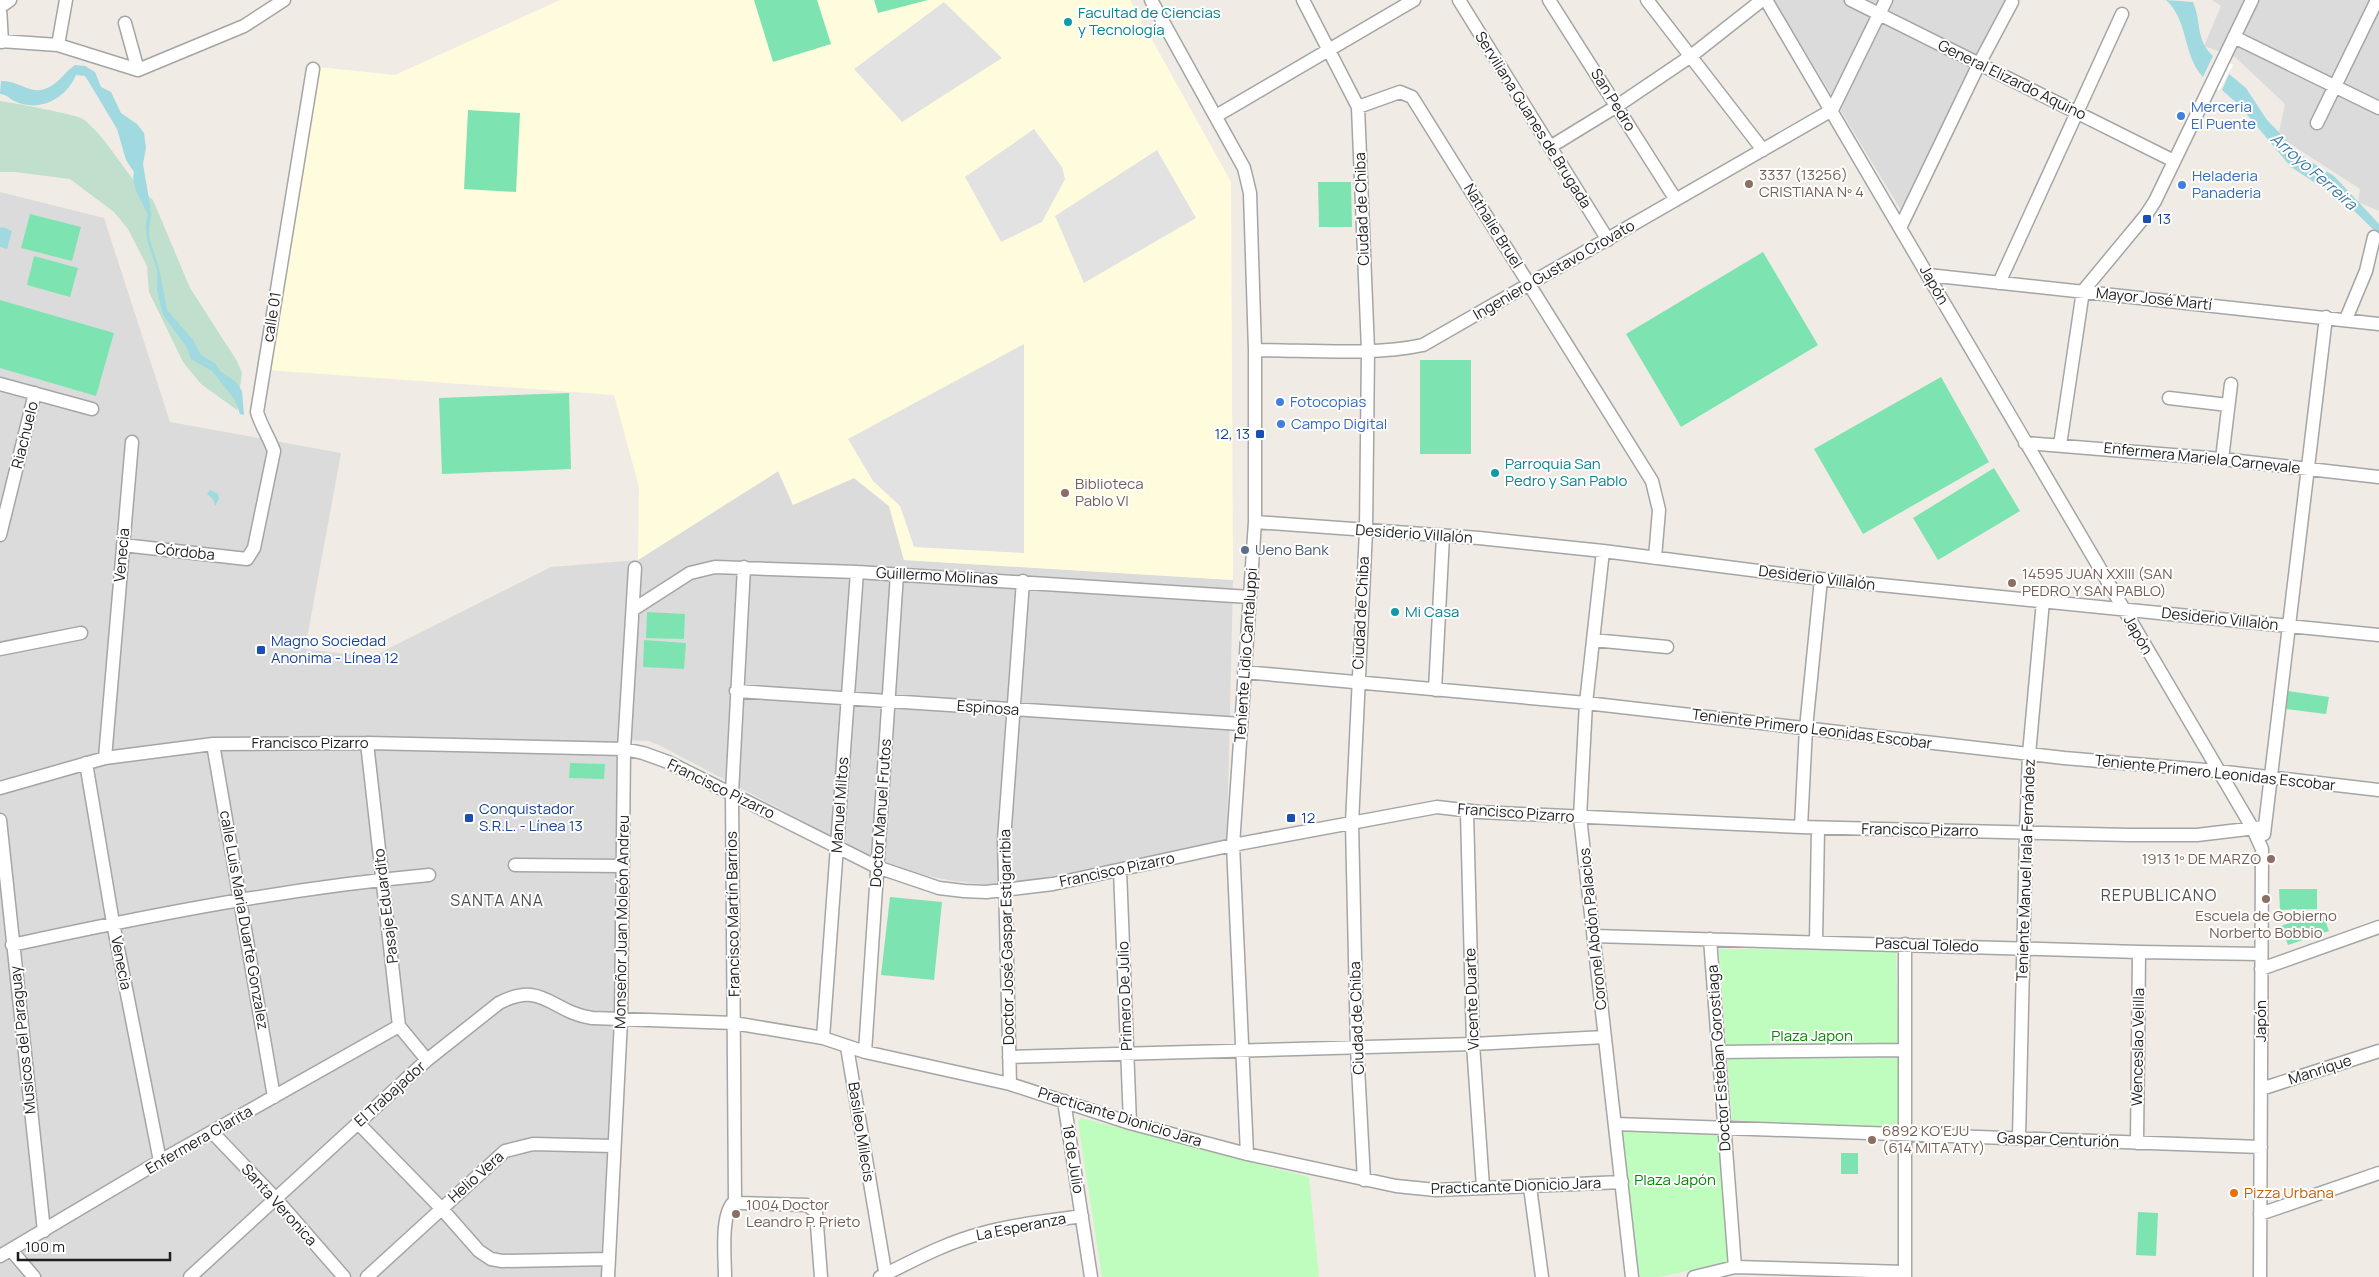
<svg xmlns="http://www.w3.org/2000/svg" width="2379" height="1277" font-family="Manrope,sans-serif">
  <rect width="100%" height="100%" fill="#f0ebe4"/>
  <!-- residential -->
  <path fill="#dcdbdb" d="M1774 0H2007L1902 212Z
    M2212 0H2379V211L2358 202 2360 189 2292 145 2279 132 2285 104 2235 57 2204 46 2221 6Z
    M0 192 104 218 170 422 341 453 305 649 372 657 551 567 638 560 779 471 793 504 854 478 889 506 904 560 1233 580 1227 840 1016 884 992 885 953 881 918 874 869 856 659 745 648 741 619 740 614 1015 601 1277H0Z"/>
  <!-- education -->
  <path fill="#fffcde" d="M560 0H1130L1231 182 1233 580 904 560 889 506 854 478 793 505 778 471 638 560 639 487 614 395 267 370 318 67 395 75Z"/>
  <!-- wetland -->
  <path fill="#c0dfcd" d="M0 101C13 103 75 114 83 119 111 141 126 178 153 200L190 288 237 361 242 373 237 410 201 384 183 362 149 292 147 266 128 229 114 212 70 179 15 172H0Z"/>
  <!-- park -->
  <path fill="#bffdbe" d="M1719 949 1896 950 1900 1128 1732 1120Z
    M1081 1118 1309 1177 1319 1277H1102L1078 1122Z
    M1622 1132 1720 1133 1728 1262 1659 1277H1639Z"/>
  <!-- pitch -->
  <path fill="#7de4b1" d="M754 0H817L831 44 773 62Z
    M874 0H928L878 13Z
    M468 110 520 113 516 192 464 189Z
    M1318 182H1351L1352 227H1319Z
    M30 214 81 227 72 261 21 248Z
    M1763 252 1818 345 1681 427 1626 334Z
    M34 256 78 268 70 297 27 285Z
    M0 300 114 333 96 396 0 368Z
    M1420 360H1471V454H1420Z
    M1941 377 1989 462 1863 534 1814 449Z
    M569 393 571 469 442 474 439 398Z
    M1994 468 2020 511 1938 560 1913 518Z
    M647 612 685 614 684 639 646 638Z
    M644 640 686 643 684 669 643 667Z
    M2288 691 2329 697 2326 714 2286 709Z
    M570 763 605 764 604 779 569 778Z
    M2279 889H2317V909L2280 910Z
    M890 897 942 902 934 980 881 975Z
    M2322 912 2329 931 2288 945 2281 926Z
    M1841 1153H1858V1174H1841Z
    M2138 1212 2158 1213 2156 1256 2136 1255Z"/>
  <!-- parking -->
  <path fill="#e2e2e2" d="M944 2 1002 58 902 122 854 69Z
    M1034 129 1062 167 1065 179 1042 222 1001 242 965 177Z
    M1157 150 1196 218 1084 283 1055 216Z
    M1024 344V553L914 547 900 506 873 481 848 439Z"/>
  <!-- water -->
  <path fill="#a1d9e0" d="M2166 0 2193 2C2202 23 2195 39 2213 56L2203 77C2182 54 2189 21 2166 0Z
    M75 65 85 66 95 72 101 87 111 92 121 113 137 124 144 133 146 148 143 164 150 205 149 237 160 272 167 310 193 340 201 355 216 364 220 371 235 381 242 391 244 415 240 414 235 400 212 371 191 359 186 346 163 315 157 290V270L147 240 146 223 148 214C142 203 130 184 134 172L126 160 117 129 87 79 85 76 76 75C66 99 39 113 14 101 9 98 6 94 0 94L1 81C21 80 31 98 51 86 60 81 66 71 75 65Z
    M2229 74 2246 88 2267 120 2303 157 2334 176 2379 224V235L2346 203 2291 167 2239 105 2222 90Z
    M3 227 12 231 7 249 0 247V228Z
    M210 490 218 494 219 499 215 506 213 499 207 494Z"/>
  <!-- pier -->
  <path fill="#fff" d="M2217 56 2233 65 2219 91 2204 82Z"/>
  <g fill="none" stroke-linecap="round" stroke-linejoin="round">
    <!-- stream -->
    <path stroke="#a1d9e0" stroke-width="3" d="M147 228 150 215 148 208"/>
    <defs>
      <path id="minor" d="M1151 0 1244 168 1250 193 1255 350V522L1233 845 1247 1154
        M1303 0 1358 107 1368 350 1366 531 1352 823 1357 1048 1364 1180
        M1459 0 1608 240
        M1549 0 1676 200
        M1647 0 1763 150
        M1766 0 2253 829 2262 849 2260 1277
        M1851 0 2174 161
        M125 23 138 70
        M2234 37 2379 108
        M0 41 58 45 138 70 244 26 284 0
        M2 42 0 7 10 0
        M58 45 66 0
        M1358 107 1400 92 1412 97 1652 481 1659 510 1655 558
        M1832 110 1886 0
        M1216 116 1414 0
        M2317 123 2377 0
        M1550 147 1617 106 1691 56 1762 0
        M1900 228 1979 64 2012 2
        M1928 275 2379 324
        M1999 283 2122 14
        M2346 319 2366 271 2374 237
        M1255 350C1307 350 1372 356 1423 345L1832 110
        M0 384 92 409
        M2169 398 2228 405
        M2025 443 2222 459 2379 477
        M2060 445 2083 291 2146 215 2155 201 2252 0
        M2222 459 2231 384
        M1255 522 1479 538 1603 551 1821 579 2379 635
        M0 535 35 393
        M123 545 247 559 254 548 274 451C269 437 261 426 257 412L313 69
        M1603 551 1586 703 1580 817 1632 1277
        M634 609 690 573 715 567 857 572 1250 597
        M1593 640 1667 647
        M0 649 81 633
        M1244 672 1586 703 2064 758 2217 771 2379 790
        M1435 690 1443 536
        M736 691 1241 724
        M367 743 399 1026 427 1060
        M213 744 274 1097
        M105 758 132 442
        M86 763 113 923 160 1161
        M0 788 105 758 213 744 367 743 624 749 643 753 668 762 877 867 939 888 964 891 986 892 1053 884 1233 845 1437 807 1480 812 1801 827 2129 835H2197L2264 827
        M1467 812 1473 1044 1483 1187
        M0 820 44 1231
        M1801 827 1806 728 1821 579
        M2264 834 2326 317
        M515 865 623 866
        M1120 870 1130 1123
        M1594 936 2139 952 2261 954
        M1710 939 1735 1267
        M1816 942 1818 828
        M1905 944V1277
        M12 945C150 915 288 888 429 875
        M2261 969 2379 927
        M823 1038 857 572
        M847 1047 886 1277
        M865 1052 897 574
        M1719 1052 1905 1050
        M1009 1057 1473 1044 1605 1037
        M1010 1084 1004 840 1023 581
        M2261 1089 2379 1051
        M1064 1101 1091 1277
        M358 1123 441 1208 479 1251 491 1259 502 1261 609 1259
        M1615 1124 2261 1147
        M213 1133 276 1199 344 1277
        M2019 1138 2026 833 2029 754 2043 601
        M2137 1143 2139 952
        M1530 1187 1542 1277
        M735 1201 732 793 744 567
        M735 1201 740 1203 807 1205 816 1212 821 1277
        M2260 1214 2379 1173
        M11 1250 34 1277
        M0 1256 160 1161 399 1026
        M190 1277 427 1060 499 1003C543 980 551 1012 592 1018L734 1023 823 1038 865 1052 1010 1084 1130 1123 1247 1154 1396 1186 1436 1190 1622 1182
        M367 1277 505 1151 533 1144 613 1146
        M608 1277 621 1020 624 749 635 568
        M725 1277C725 1258 720 1212 735 1201
        M880 1277C912 1261 947 1242 983 1233 1015 1224 1049 1221 1082 1216
        M1694 1277 1735 1267 1905 1272"/>
    </defs>
    <!-- minor casing -->
    <use href="#minor" stroke="#a5a5a5" stroke-width="15"/>
    <!-- minor -->
    <use href="#minor" stroke="#fff" stroke-width="12"/>
  </g>
  <!-- markers -->
  <g fill="#0f9aa8" stroke="#fff" stroke-width="2">
    <circle cx="1068" cy="22" r="5"/>
    <circle cx="1495" cy="473" r="5"/>
    <circle cx="1395" cy="612" r="5"/>
  </g>
  <g fill="#3f7fe0" stroke="#fff" stroke-width="2">
    <circle cx="2181" cy="116" r="5"/>
    <circle cx="2182" cy="185" r="5"/>
    <circle cx="1280" cy="402" r="5"/>
    <circle cx="1281" cy="424" r="5"/>
  </g>
  <g fill="#8d6e63" stroke="#fff" stroke-width="2">
    <circle cx="1749" cy="184" r="5"/>
    <circle cx="1065" cy="493" r="5"/>
    <circle cx="2012" cy="583" r="5"/>
    <circle cx="2271" cy="859" r="5"/>
    <circle cx="2266" cy="899" r="5"/>
    <circle cx="1872" cy="1140" r="5"/>
    <circle cx="736" cy="1214" r="5"/>
  </g>
  <g fill="#1a4fb4" stroke="#fff" stroke-width="2">
    <rect x="2142" y="214" width="10" height="10" rx="2.5"/>
    <rect x="1255" y="429" width="10" height="10" rx="2.5"/>
    <rect x="256" y="645" width="10" height="10" rx="2.5"/>
    <rect x="464" y="813" width="10" height="10" rx="2.5"/>
    <rect x="1286" y="813" width="10" height="10" rx="2.5"/>
  </g>
  <circle fill="#5c6f8a" stroke="#fff" stroke-width="2" cx="1245" cy="550" r="5"/>
  <circle fill="#e8710a" stroke="#fff" stroke-width="2" cx="2234" cy="1193" r="5"/>
  <g text-anchor="middle" stroke-width="4" stroke-linejoin="round" paint-order="stroke">
    <!-- culture labels -->
    <g font-size="15" fill="#0d838f" stroke="#fff" text-anchor="start">
      <text x="1078" y="18">Facultad de Ciencias<tspan x="1078" dy="17">y Tecnología</tspan></text>
      <text x="1505" y="469">Parroquia San<tspan x="1505" dy="17">Pedro y San Pablo</tspan></text>
      <text x="1405" y="617">Mi Casa</text>
    </g>
    <!-- street labels -->
    <g font-size="15" fill="#1e1e1e" stroke="#fff">
      <text transform="translate(2012 80) rotate(26)" y="5">General Elizardo Aquino</text>
      <text transform="translate(1613 100) rotate(58)" y="5">San Pedro</text>
      <text transform="translate(1533 120) rotate(58)" y="5">Serviliana Guanes de Brugada</text>
      <text transform="translate(1362 209) rotate(-92)" y="5">Ciudad de Chiba</text>
      <text transform="translate(1493 226) rotate(58)" y="5">Nathalie Bruel</text>
      <text transform="translate(1554 270) rotate(-30)" y="5">Ingeniero Gustavo Crovato</text>
      <text transform="translate(1934 285) rotate(60)" y="5">Japón</text>
      <text transform="translate(2154 299) rotate(6)" y="5">Mayor José Martí</text>
      <text transform="translate(272 317) rotate(-81)" y="5">calle 01</text>
      <text transform="translate(25 435) rotate(-76)" y="5">Riachuelo</text>
      <text transform="translate(2202 458) rotate(6)" y="5">Enfermera Mariela Carnevale</text>
      <text transform="translate(1414 534) rotate(4)" y="5">Desiderio Villalón</text>
      <text transform="translate(185 552) rotate(6)" y="5">Córdoba</text>
      <text transform="translate(122 555) rotate(-85)" y="5">Venecia</text>
      <text transform="translate(937 576) rotate(3)" y="5">Guillermo Molinas</text>
      <text transform="translate(1817 578) rotate(7)" y="5">Desiderio Villalón</text>
      <text transform="translate(1361 613) rotate(-87)" y="5">Ciudad de Chiba</text>
      <text transform="translate(2220 619) rotate(6)" y="5">Desiderio Villalón</text>
      <text transform="translate(2138 635) rotate(60)" y="5">Japón</text>
      <text transform="translate(1246 655) rotate(-86)" y="5">Teniente Lidio Cantaluppi</text>
      <text transform="translate(988 708) rotate(4)" y="5">Espinosa</text>
      <text transform="translate(1812 729) rotate(7)" y="5">Teniente Primero Leonidas Escobar</text>
      <text x="310" y="748">Francisco Pizarro</text>
      <text transform="translate(2215 773) rotate(6)" y="5">Teniente Primero Leonidas Escobar</text>
      <text transform="translate(721 789) rotate(26)" y="5">Francisco Pizarro</text>
      <text transform="translate(840 805) rotate(-86)" y="5">Manuel Miltos</text>
      <text transform="translate(881 813) rotate(-86)" y="5">Doctor Manuel Frutos</text>
      <text transform="translate(1516 813) rotate(4)" y="5">Francisco Pizarro</text>
      <text transform="translate(1920 830) rotate(1)" y="5">Francisco Pizarro</text>
      <text transform="translate(1117 870) rotate(-12)" y="5">Francisco Pizarro</text>
      <text transform="translate(2026 870) rotate(-88)" y="5">Teniente Manuel Irala Fernández</text>
      <text transform="translate(386 906) rotate(-97)" y="5">Pasaje Eduardito</text>
      <text transform="translate(733 914) rotate(-91)" y="5">Francisco Martín Barrios</text>
      <text transform="translate(244 920) rotate(80)" y="5">calle Luis Maria Duarte Gonzalez</text>
      <text transform="translate(622 922) rotate(-89)" y="5">Monseñor Juan Moleón Andreu</text>
      <text transform="translate(1593 929) rotate(-96)" y="5">Coronel Abdón Palacios</text>
      <text transform="translate(1007 937) rotate(-91)" y="5">Doctor José Gaspar Estigarribia</text>
      <text transform="translate(1927 945) rotate(2)" y="5">Pascual Toledo</text>
      <text transform="translate(121 963) rotate(79)" y="5">Venecia</text>
      <text transform="translate(1125 996) rotate(-92)" y="5">Primero De Julio</text>
      <text transform="translate(1472 999) rotate(-92)" y="5">Vicente Duarte</text>
      <text transform="translate(1357 1018) rotate(-92)" y="5">Ciudad de Chiba</text>
      <text transform="translate(2261 1021) rotate(-90)" y="5">Japón</text>
      <text transform="translate(23 1040) rotate(-96)" y="5">Musicos del Paraguay</text>
      <text transform="translate(2138 1047) rotate(-89)" y="5">Wenceslao Velilla</text>
      <text transform="translate(1719 1058) rotate(-94)" y="5">Doctor Esteban Gorostiaga</text>
      <text transform="translate(2320 1070) rotate(-18)" y="5">Manrique</text>
      <text transform="translate(390 1094) rotate(-42)" y="5">El Trabajador</text>
      <text transform="translate(1120 1117) rotate(17)" y="5">Practicante Dionicio Jara</text>
      <text transform="translate(861 1132) rotate(81)" y="5">Basileo Milecis</text>
      <text transform="translate(199 1140) rotate(-30)" y="5">Enfermera Clarita</text>
      <text transform="translate(2058 1140) rotate(2)" y="5">Gaspar Centurión</text>
      <text transform="translate(1073 1159) rotate(81)" y="5">18 de Julio</text>
      <text transform="translate(476 1177) rotate(-42)" y="5">Helio Vera</text>
      <text transform="translate(1516 1186) rotate(-2)" y="5">Practicante Dionicio Jara</text>
      <text transform="translate(279 1205) rotate(48)" y="5">Santa Veronica</text>
      <text transform="translate(1021 1227) rotate(-11)" y="5">La Esperanza</text>
    </g>
    <!-- shop labels -->
    <g font-size="15" fill="#366cbe" stroke="#fff" text-anchor="start">
      <text x="2191" y="112">Merceria<tspan x="2191" dy="17">El Puente</tspan></text>
      <text x="2192" y="181">Heladeria<tspan x="2192" dy="17">Panaderia</tspan></text>
      <text x="1290" y="407">Fotocopias</text>
      <text x="1291" y="429">Campo Digital</text>
    </g>
    <!-- education labels -->
    <g font-size="15" fill="#785e54" stroke="#fff" text-anchor="start">
      <text x="1759" y="180">3337 (13256)<tspan x="1759" dy="17">CRISTIANA Nº 4</tspan></text>
      <text x="1075" y="489">Biblioteca<tspan x="1075" dy="17">Pablo VI</tspan></text>
      <text x="2022" y="579">14595 JUAN XXIII (SAN<tspan x="2022" dy="17">PEDRO Y SAN PABLO)</tspan></text>
      <text x="2261" y="864" text-anchor="end">1913 1º DE MARZO</text>
      <text x="2266" y="921" text-anchor="middle">Escuela de Gobierno<tspan x="2266" dy="17">Norberto Bobbio</tspan></text>
      <text x="1882" y="1136">6892 KO'EJU<tspan x="1882" dy="17">(614 MITA ATY)</tspan></text>
      <text x="746" y="1210">1004 Doctor<tspan x="746" dy="17">Leandro P. Prieto</tspan></text>
    </g>
    <!-- transit labels -->
    <g font-size="15" fill="#164399" stroke="#fff" text-anchor="start">
      <text x="2157" y="224">13</text>
      <text x="1250" y="439" text-anchor="end">12, 13</text>
      <text x="271" y="646">Magno Sociedad<tspan x="271" dy="17">Anonima - Línea 12</tspan></text>
      <text x="479" y="814">Conquistador<tspan x="479" dy="17">S.R.L. - Línea 13</tspan></text>
      <text x="1301" y="823">12</text>
    </g>
    <!-- service labels -->
    <g font-size="15" fill="#4e5e75" stroke="#fff" text-anchor="start">
      <text x="1255" y="555">Ueno Bank</text>
    </g>
    <!-- park labels -->
    <g font-size="15" fill="#078404" stroke="#fff">
      <text x="1812" y="1041">Plaza Japon</text>
      <text x="1675" y="1185">Plaza Japón</text>
    </g>
    <!-- food labels -->
    <g font-size="15" fill="#c56008" stroke="#fff" text-anchor="start">
      <text x="2244" y="1198">Pizza Urbana</text>
    </g>
    <!-- water labels -->
    <g font-size="16" font-style="italic" fill="#3f7ca4" stroke="#fff">
      <text transform="translate(2314 171) rotate(41)" y="6">Arroyo Ferreira</text>
    </g>
    <!-- neighbourhood labels -->
    <g font-size="16" letter-spacing="1" fill="#515151" stroke="#fff">
      <text x="2159" y="901">REPUBLICANO</text>
      <text x="497" y="906">SANTA ANA</text>
    </g>
  </g>
  <!-- scale -->
  <path d="M18 1252v8h152v-8" fill="none" stroke="#1e1e1e" stroke-width="2.5"/>
  <text x="25" y="1252" font-size="15" fill="#1e1e1e" stroke="#ffffff" stroke-width="4" paint-order="stroke">100 m</text>
</svg>
